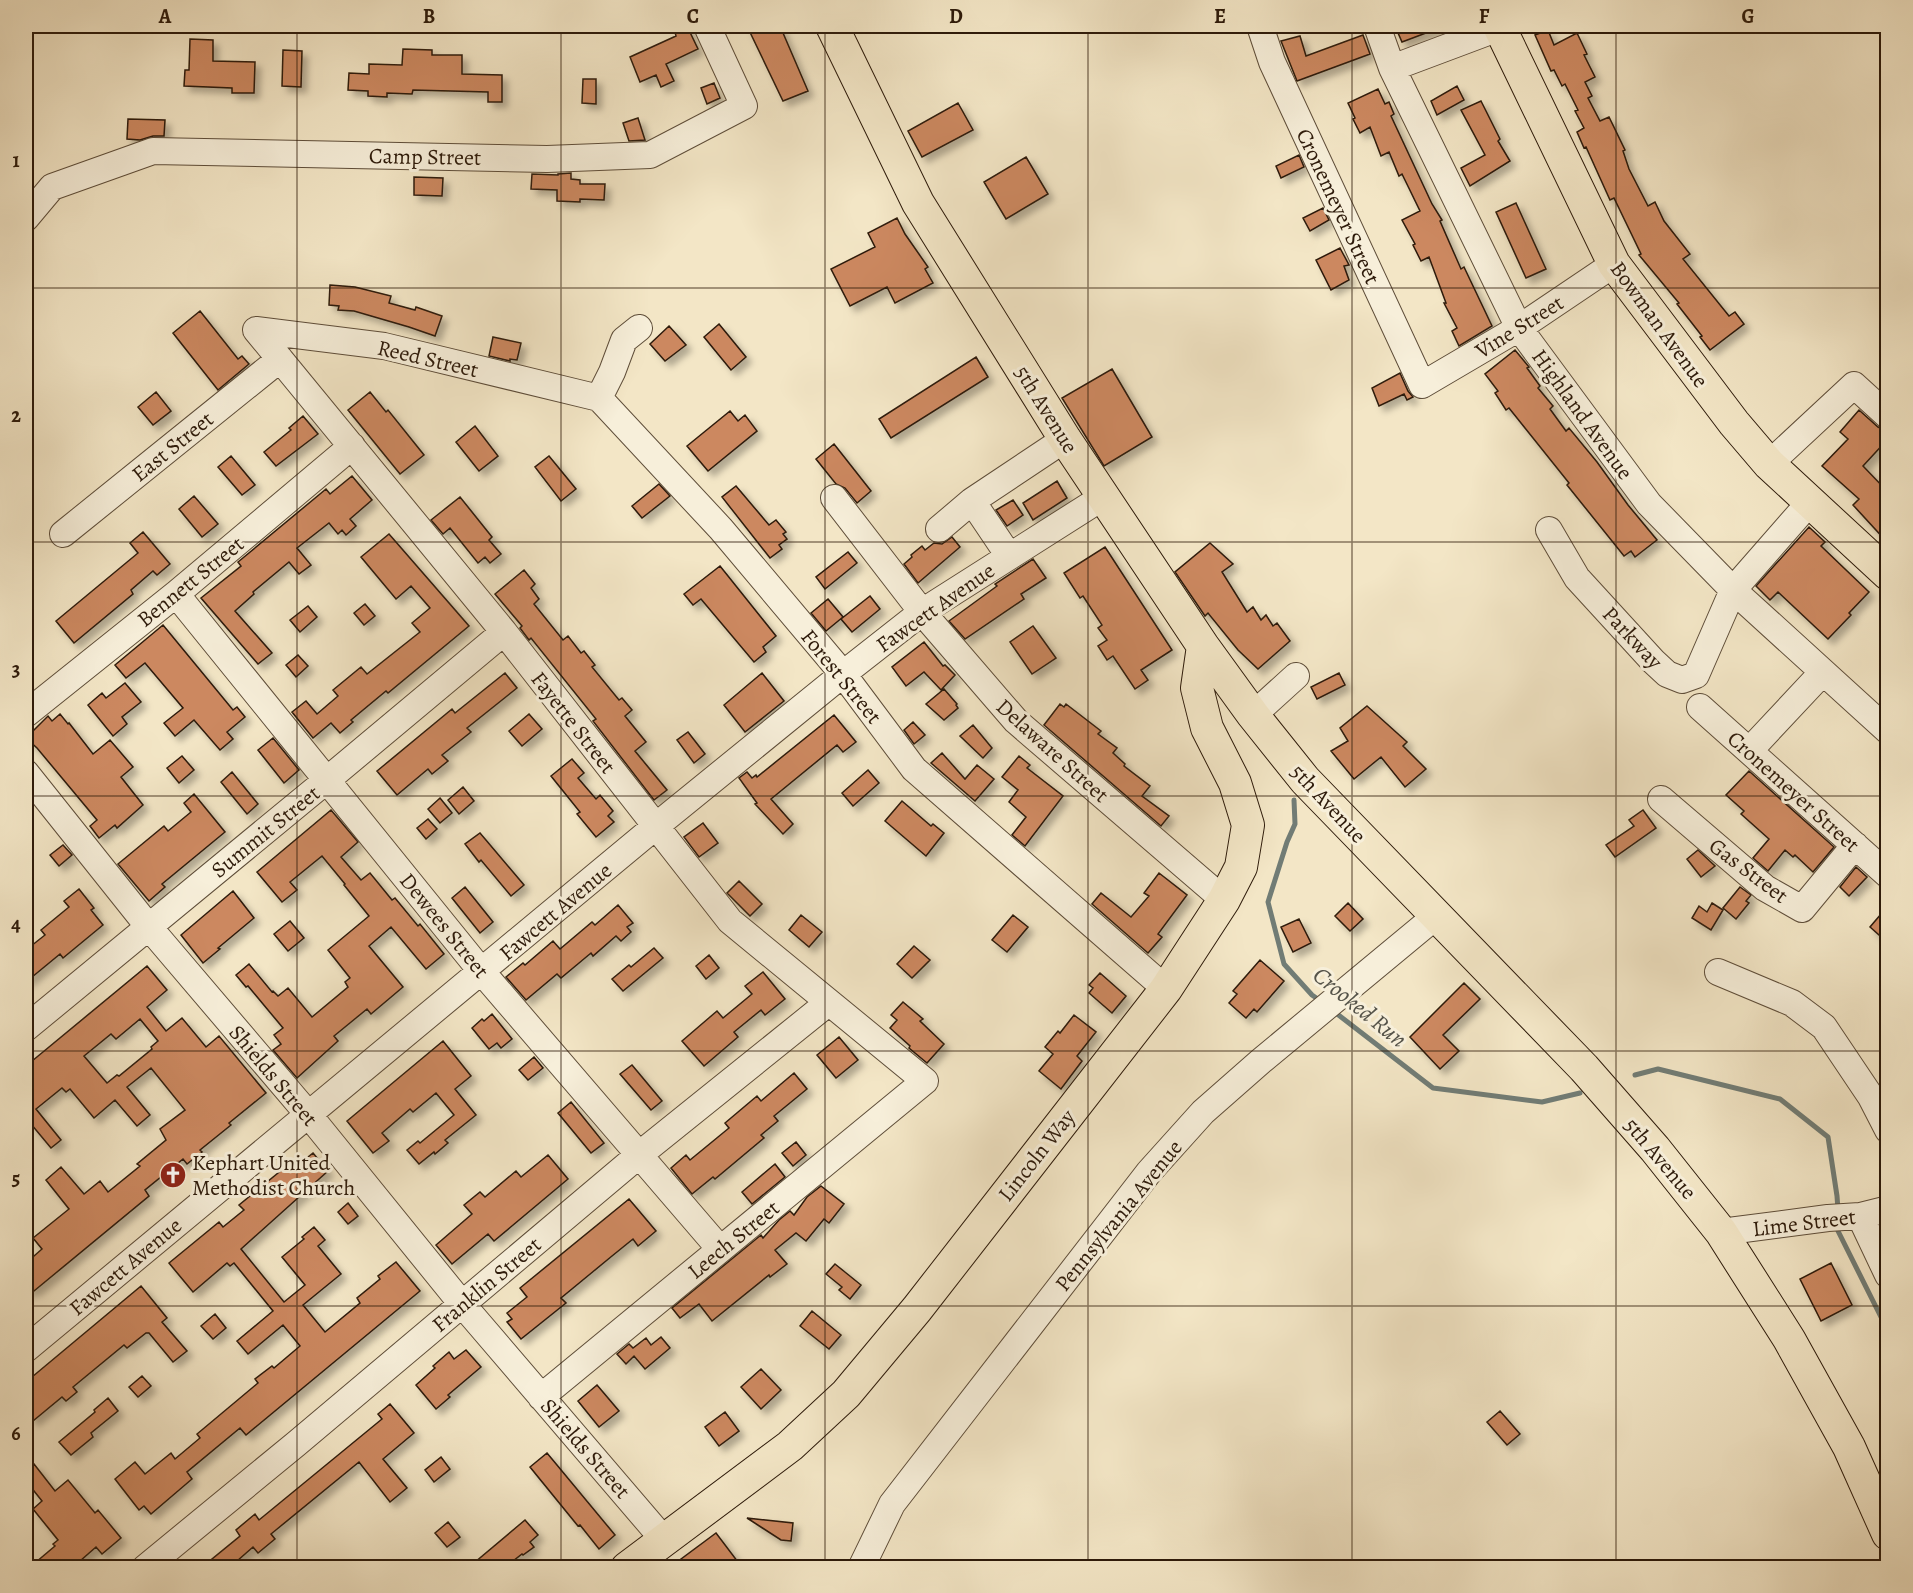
<svg xmlns="http://www.w3.org/2000/svg" width="1913" height="1593" font-family="Alegreya,serif">
  <defs>
    <filter id="shadow"><feDropShadow dx="5.5" dy="5.5" stdDeviation="3" flood-color="#0004"/></filter>
  </defs>
  <rect width="100%" height="100%" fill="#f3e6c6"/>
  <filter id="stains"><feTurbulence type="fractalNoise" baseFrequency=".00333" numOctaves="4"/><feColorMatrix values="0 0 0 0 .2 0 0 0 0 .09 0 0 0 0 .02 0 0 0 .5 -.17"/></filter>
  <radialGradient id="worn" r=".72"><stop offset=".6" stop-color="#630" stop-opacity="0"/><stop offset="1" stop-color="#630" stop-opacity=".3"/></radialGradient>
  <g fill="none" stroke-linecap="round" stroke-linejoin="round">
    <!-- stream -->
    <path stroke="#717c75" stroke-width="5" d="M1294 800 1295 824 1287 842 1268 902 1284 964 1312 995 1322 1002
      M1332 1010 1433 1088 1542 1102 1580 1093
      M1635 1075 1658 1069 1780 1099 1828 1137 1837 1196 1838 1210
      M1838 1225V1231L1884 1323 1888 1338"/>
  </g>
  <!-- building -->
  <path fill="#cc8860" stroke="#2d1a0a" stroke-width="1.5" fill-rule="evenodd" filter="url(#shadow)" d="M687 26 698 49 666 64 674 81 661 87 656 75 640 82 630 57 676 36 675 32Z
    M747 26H780L808 91 783 101Z
    M1395 26H1442V27L1402 42Z
    M1548 30 1554 45 1577 33 1587 54 1584 55 1595 77 1585 82 1592 96 1588 98 1600 121 1609 117 1625 150 1623 151 1629 169 1648 206 1655 202 1664 221 1690 254 1683 259 1729 316 1735 312 1744 324 1710 350 1700 337 1702 336 1677 304 1679 303 1639 255 1641 254 1614 198 1610 200 1586 147 1584 148 1577 132 1584 128 1575 111 1578 110 1565 84 1562 86 1554 70 1551 71 1535 35Z
    M1363 35 1370 54 1297 81 1281 41 1300 36 1306 56Z
    M190 39 213 40V61L255 62 254 93H232V88L184 86 185 70H189Z
    M403 49 432 50V55H462V74L502 75V102H488V92L413 90 412 94 387 93V97L368 96V91L348 90 349 73 369 74V64L402 65Z
    M283 50 302 51 301 87 282 86Z
    M583 79H596V104L582 103Z
    M714 83 720 98 707 104 701 88Z
    M1457 86 1464 100 1437 115 1431 101Z
    M1378 89 1385 104 1389 102 1394 114 1391 116 1432 204 1442 220 1440 221 1461 269 1464 267 1492 326 1459 346 1452 331 1457 328 1444 303H1446L1429 257 1421 261 1413 245 1415 244 1402 220 1420 211 1402 174 1399 176 1389 152 1381 156 1370 127 1360 133 1353 119 1355 118 1348 103Z
    M1481 101 1500 139 1498 141 1510 161 1470 186 1461 168 1485 155 1461 110Z
    M958 103 973 130 922 157 908 131Z
    M638 118 645 140 629 141 623 123Z
    M128 119 165 120 164 136H153L140 140 127 139Z
    M1299 155 1304 167 1281 178 1276 166Z
    M1026 157 1048 194 1006 219 984 182Z
    M571 173V179L580 180V184H605L604 200 580 199V202L557 201V190L531 189 532 174 558 175V174Z
    M414 177 443 178 442 196 414 195Z
    M1516 203 1546 269 1526 278 1496 212Z
    M1323 208 1329 220 1310 231 1303 218Z
    M897 218 905 234 928 267 925 269 933 283 895 303 887 287 850 306 831 269 875 247 868 233Z
    M1340 248 1349 265 1344 266 1349 280 1331 290 1316 260Z
    M330 285 355 287 391 296 389 303 415 310 416 307 442 316 435 336 409 327 354 311 338 310 339 306 329 305Z
    M200 311 238 359 242 356 249 364 218 390 173 333Z
    M719 324 746 357 731 370 704 337Z
    M669 326 686 345 665 361 650 344Z
    M493 337 521 343 517 360 510 359V361L489 356Z
    M1515 350 1529 367 1527 368 1540 386 1538 388 1553 406 1550 409 1566 431 1569 428 1597 462 1628 505 1657 540 1635 557 1631 551 1624 556 1567 485 1569 483 1509 408 1506 410 1495 393 1498 391 1485 374Z
    M976 357 988 377 891 438 879 419Z
    M1112 369 1152 437 1104 466 1062 398Z
    M1400 373 1408 391 1413 397 1407 400 1404 394 1379 406 1372 388Z
    M156 392 171 411 153 425 138 407Z
    M370 392 386 412 388 410 424 455 400 474 348 410Z
    M1859 410 1878 427 1887 431V440L1863 466 1887 491V542L1853 505 1859 499 1822 466 1848 439 1840 432Z
    M730 411 738 421 745 415 757 431 708 471 687 446Z
    M303 416 318 434 276 466 264 452 291 430 289 428Z
    M475 426 498 456 479 471 456 442Z
    M834 444 871 491 857 503 845 488 836 484 816 459Z
    M231 456 255 485 242 495 218 467Z
    M549 456 576 489 561 501 535 467Z
    M352 476 372 500 350 519 356 526 346 535 342 530 338 534 329 523 297 548 311 565 299 574 289 562 253 592 254 594 235 611 272 653 258 664 201 598 241 566 238 562 326 489 330 494Z
    M1057 481 1067 498 1033 520 1023 503Z
    M659 484 670 496 642 518 632 506Z
    M736 486 769 525 776 520 786 532 783 534 787 539 779 545 782 549 770 558 722 497Z
    M194 496 218 524 202 537 179 509Z
    M460 497 492 537 489 540 501 554 490 563 485 557 478 563 450 528 443 534 431 520Z
    M1013 500 1023 515 1007 526 996 510Z
    M1809 527 1825 542 1821 546 1869 592 1849 613 1851 615 1828 639 1778 592 1770 600 1756 586Z
    M143 532 170 564 157 575 153 571 131 590 133 594 74 643 56 621 138 553 130 543Z
    M389 534 469 626 388 693 386 691 351 720 353 722 340 733 331 723 313 738 292 712 306 701 317 714 338 696 333 690 361 667 367 674 420 632 412 623 430 608 411 586 396 599 361 557Z
    M952 537 960 547 918 583 904 564 912 557 911 555 922 546 925 550 934 543 942 544Z
    M1210 543 1233 564 1222 572 1247 612 1253 607 1261 620 1266 615 1273 626 1277 623 1290 641 1258 669 1238 650 1208 613 1205 616 1175 572Z
    M1105 547 1172 650 1141 670 1148 680 1135 689 1113 656 1107 660 1098 646 1107 640 1098 628 1102 625 1083 596 1080 598 1064 573Z
    M848 552 857 563 825 589 816 577Z
    M1033 559 1046 578 1021 594 1024 599 965 639 949 621 997 586 995 584Z
    M720 566 776 636 763 647 766 652 754 662 701 599 693 605 684 594Z
    M524 570 535 584 531 588 539 599 534 604 563 640 568 636 581 653 584 651 595 665 592 667 619 700 622 698 632 710 625 716 646 742 635 751 667 790 654 800 593 721 596 719 531 638 529 640 520 628 522 626 495 594Z
    M870 596 880 609 852 632 841 619Z
    M828 599 843 617 826 631 811 613Z
    M365 604 375 616 364 625 354 613Z
    M308 606 317 617 300 632 290 620Z
    M163 625 233 710 237 707 245 717 227 732 233 739 220 750 194 720 175 736 164 723 183 708 145 663 126 678 115 665Z
    M1033 626 1056 658 1032 674 1010 642Z
    M924 642 943 666 945 665 955 675 941 690 924 672 906 686 892 667Z
    M298 655 308 666 296 677 286 665Z
    M505 673 517 688 467 728 471 732 442 755 448 761 432 774 428 769 397 795 377 771 452 709 455 713Z
    M762 673 784 701 745 732 724 705Z
    M1339 673 1345 685 1317 699 1311 687Z
    M125 683 141 702 122 717 127 724 113 736 88 705 102 693 106 698Z
    M944 689 957 704 956 705 958 708 944 720 926 704Z
    M1060 704 1064 707 1066 704 1101 731 1098 734 1117 748 1113 753 1125 764 1124 766 1150 786 1142 796 1169 816 1161 826 1044 725Z
    M1367 706 1407 742 1403 746 1426 769 1405 787 1381 757 1354 779 1331 751 1348 741 1340 728Z
    M60 714 68 724 69 723 93 754 110 740 133 767 121 777 143 805 117 828 115 825 99 838 90 826 97 820 37 748 26 738 48 716 52 721Z
    M529 714 542 729 522 746 509 731Z
    M834 715 856 742 843 752 837 745 771 799 793 824 783 834 755 804 757 803 739 778 747 772 752 778 756 775 757 777Z
    M913 722 925 735 914 744 904 730Z
    M973 725 992 748 983 758 960 736Z
    M688 732 705 754 694 763 677 740Z
    M273 738 299 770 284 783 258 750Z
    M942 753 965 779 977 765 994 779 975 801 931 763Z
    M182 756 194 770 179 783 167 768Z
    M1019 756 1030 765 1027 768 1063 796 1025 846 1012 835 1026 817 1009 802 1018 790 1002 777Z
    M572 759 584 773 578 778 596 799 600 795 613 811 608 816 614 822 596 837 577 814 580 812 551 776Z
    M868 770 879 783 853 806 842 793Z
    M1749 771 1834 847 1813 872 1795 855 1793 857 1785 850 1768 871 1753 858 1769 839 1741 814 1744 811 1726 795Z
    M232 772 258 804 247 814 221 782Z
    M463 787 474 801 459 814 448 800Z
    M194 794 225 832 162 884 165 887 149 901 118 864 164 826 168 831 191 812 184 803Z
    M440 798 452 813 440 823 428 809Z
    M902 801 931 826 933 824 944 833 926 856 885 821Z
    M331 810 358 842 341 857 361 880 370 873 392 900 395 898 418 926 420 924 444 954 426 969 391 927 369 946 403 987 371 1014 367 1009 334 1036 338 1041 297 1078 273 1050 281 1044 274 1035 283 1028 248 986 246 987 236 975 249 964 272 992 273 991 278 996 288 988 312 1017 348 987 345 982 350 978 328 950 369 916 344 885 345 884 322 856 290 882 297 890 282 902 257 872Z
    M1643 810 1656 828 1615 857 1606 845 1634 826 1629 820Z
    M428 819 437 829 426 839 417 828Z
    M703 823 718 843 699 857 684 837Z
    M480 833 524 885 511 896 481 860 479 862 465 844Z
    M63 845 72 855 59 866 50 855Z
    M1698 850 1715 866 1701 877 1687 859Z
    M1856 867 1867 877 1849 896 1840 887Z
    M1159 873 1187 895 1158 934 1162 937 1148 953 1092 904 1101 893 1131 917 1149 896 1144 893Z
    M739 881 762 904 750 916 727 893Z
    M465 887 493 922 480 933 452 898Z
    M1740 887 1751 895 1746 901 1749 903 1736 919 1723 908Z
    M79 889 94 908 91 910 103 925 63 958 60 954 26 982V950L45 935 41 930 69 907 64 901Z
    M233 891 254 918 218 948 220 949 203 963 181 935Z
    M1348 903 1363 919 1350 931 1335 916Z
    M1712 903 1723 910 1711 930 1692 918 1699 906 1707 912Z
    M618 905 633 923 627 927 631 932 621 941 616 936 593 956 591 953 561 978 557 974 526 1000 506 977 523 963 525 965 553 941 560 949 592 922 595 925Z
    M1887 907V942L1870 927Z
    M801 915 822 932 809 947 789 930Z
    M1013 915 1028 927 1007 952 992 940Z
    M1299 919 1311 943 1293 952 1281 927Z
    M290 921 304 938 288 951 274 934Z
    M914 946 930 960 912 978 897 964Z
    M654 948 663 958 623 991 612 979 629 965 631 967Z
    M709 955 719 968 706 979 696 966Z
    M1260 960 1284 981 1257 1012 1254 1009 1246 1018 1229 1003 1237 994 1233 991Z
    M147 966 167 990 147 1007 166 1031 182 1018 206 1047 219 1036 266 1093 229 1123 231 1125 200 1150 202 1152 187 1164 183 1159 145 1190 149 1196 34 1291 32 1288 26 1293V1263L42 1249 33 1238 69 1209 46 1180 61 1167 84 1194 100 1181 108 1192 140 1166 137 1164 166 1140 160 1129 185 1110 151 1068 127 1087 150 1115 137 1126 115 1100 94 1118 70 1089 66 1092 62 1088 36 1109 61 1140 51 1148 26 1118V1066ZM140 1019 158 1041 151 1047 152 1049 119 1076 117 1075 107 1083 84 1056 111 1034 116 1039Z
    M763 972 785 999 765 1015 761 1010 734 1032 738 1037 704 1066 682 1041 717 1011 723 1018 752 994 745 986Z
    M1100 973 1126 996 1112 1013 1089 993 1093 988 1089 985Z
    M1464 983 1480 999 1443 1035 1459 1051 1440 1069 1410 1037Z
    M903 1002 923 1019 920 1021 944 1044 927 1063 909 1048 910 1046 890 1028 897 1020 891 1015Z
    M492 1014 512 1039 501 1048 497 1043 489 1049 472 1028 482 1019 484 1021Z
    M1074 1015 1096 1032 1077 1056 1082 1061 1061 1089 1039 1071 1053 1054 1045 1047 1058 1031 1060 1033Z
    M839 1037 858 1060 836 1078 817 1055Z
    M443 1041 471 1076 455 1089 476 1115 445 1140 448 1143 435 1154 434 1152 419 1164 407 1150 418 1141 420 1143 454 1115 436 1093 413 1112 410 1109 382 1133 389 1141 373 1153 347 1121Z
    M534 1057 543 1068 528 1080 519 1070Z
    M632 1065 662 1101 651 1110 620 1074Z
    M794 1073 807 1089 774 1116 778 1121 761 1135 764 1138 715 1179 713 1177 692 1194 671 1168 686 1155 690 1160 729 1128 725 1123 757 1096 761 1101Z
    M571 1102 604 1143 591 1153 558 1113Z
    M796 1142 806 1155 793 1166 782 1153Z
    M313 1153 328 1171 241 1249 284 1302 305 1285 282 1257 304 1239 302 1237 314 1227 325 1240 318 1246 341 1274 303 1305 325 1332 360 1303 357 1298 380 1279 378 1276 396 1262 420 1291 246 1435 240 1428 187 1472 192 1479 151 1514 144 1506 139 1510 115 1479 135 1462 145 1474 171 1453 175 1459 200 1438 197 1434 258 1383 255 1379 272 1366 274 1368 300 1346 283 1325 248 1354 237 1341 273 1311 234 1263 230 1266 227 1263 193 1292 169 1263 219 1222 223 1227 244 1210 239 1205 289 1164 293 1169Z
    M548 1155 568 1179 494 1241 488 1234 452 1264 436 1245 472 1214 464 1205 480 1192 485 1197 516 1171 521 1177Z
    M775 1164 785 1177 752 1204 742 1192Z
    M821 1186 844 1204 829 1223 824 1219 806 1241 796 1233 775 1250 787 1264 770 1277 769 1275 712 1321 699 1304 680 1318 672 1308 761 1235 763 1238 779 1220 790 1211 794 1215 807 1197Z
    M629 1199 656 1231 638 1246 633 1239 612 1256 561 1298 566 1303 521 1339 507 1322 512 1319 507 1313 527 1297 520 1288Z
    M348 1203 358 1216 348 1224 338 1212Z
    M1831 1263 1852 1305 1821 1321 1800 1279Z
    M835 1264 861 1285 850 1299 839 1290 842 1287 826 1274Z
    M141 1286 167 1318 162 1322 187 1351 173 1362 149 1333H146L127 1348 124 1345 73 1387 77 1392 66 1401 62 1397 33 1421 26 1411V1382Z
    M812 1311 841 1335 829 1349 800 1326Z
    M215 1314 226 1328 213 1339 201 1326Z
    M661 1337 670 1348 645 1369 634 1356 626 1364 617 1354 629 1344 633 1348 646 1338 651 1345Z
    M466 1350 481 1367 448 1395 450 1397 436 1409 416 1385 435 1368 433 1366 449 1352 454 1359Z
    M761 1369 781 1390 761 1409 741 1387Z
    M142 1376 151 1386 138 1397 129 1387Z
    M597 1385 619 1411 599 1427 578 1401Z
    M108 1398 118 1411 91 1433 93 1437 71 1455 59 1442 95 1412 94 1410Z
    M390 1404 414 1433 383 1459 407 1488 390 1502 359 1462 271 1534 275 1539 258 1553 253 1547 229 1568H201L240 1536 236 1530 255 1514 259 1520 382 1419 378 1414Z
    M1500 1411 1520 1434 1507 1445 1487 1422Z
    M725 1412 739 1431 719 1446 705 1427Z
    M547 1453 615 1535 599 1549 580 1525 578 1526 530 1467Z
    M441 1457 450 1469 434 1482 425 1470Z
    M34 1464 55 1491 68 1480 95 1513 98 1510 121 1538 102 1554 96 1547 72 1568H29L55 1546 53 1544 58 1540 33 1509 42 1501 26 1481V1471Z
    M747 1518 793 1523 791 1541 781 1540Z
    M525 1520 538 1535 530 1542 534 1547 523 1555 522 1554 504 1568H468Z
    M448 1522 460 1537 447 1547 435 1533Z
    M716 1533 738 1562 730 1568H669Z"/>
  <g fill="none" stroke-linecap="round" stroke-linejoin="round">
    <defs>
      <path id="minor" d="M1260 26 1272 62 1422 385 1519 328 1614 264
        M1377 26 1392 68 1519 328 1649 504 1733 590 1888 731
        M1392 68 1504 26
        M26 218 52 187 153 151 547 159 650 155 744 106 707 26
        M256 330 504 632 730 921 925 1081 541 1397
        M256 330 384 346 599 398
        M599 398 721 529 843 674 914 769 1166 989
        M599 398 612 372 624 340 639 328
        M1769 464 1854 385 1888 416
        M834 498 922 612 1016 721 1224 900
        M972 501 1009 556
        M939 529 972 501 1065 439
        M1549 530 1577 578 1653 661 1667 674 1682 680 1696 675 1733 590 1810 502
        M63 534 280 359
        M176 594 482 972 720 1249
        M1700 707 1888 875
        M26 714 176 594 352 446
        M1253 715 1296 676
        M1750 750 1823 672
        M26 773 148 926 308 1114 462 1304 664 1540
        M1661 799 1765 888 1802 909 1855 845
        M1718 972 1792 1003 1824 1027 1871 1097 1888 1130
        M26 1028 327 780 504 632
        M1860 1216 1888 1275
        M1721 1232 1828 1218 1860 1216 1888 1209
        M26 1349 656 826 843 674 922 612 1103 497
        M145 1568 296 1444 639 1155 828 1003
        M861 1568 892 1504 1149 1172 1203 1112 1261 1061 1436 916"/>
      <path id="major" d="M832 26 918 203 1065 439 1203 646 1253 715 1305 780 1584 1068 1655 1149 1721 1232 1789 1339 1849 1447 1888 1534
        M1499 26 1614 264 1734 423 1769 464 1888 574
        M627 1568 790 1446 846 1394 917 1309 1166 989 1224 900 1241 867 1248 825 1235 783 1207 728 1197 688 1203 646"/>
    </defs>
    <!-- minor casing -->
    <use href="#minor" stroke="#5e4d39" stroke-width="28"/>
    <!-- major casing -->
    <use href="#major" stroke="#2d1a0a" stroke-width="34"/>
    <!-- minor -->
    <use href="#minor" stroke="#f7efda" stroke-width="26"/>
    <!-- major -->
    <use href="#major" stroke="#f3e6c6" stroke-width="32"/>
  </g>
  <!-- grid -->
  <path fill="none" stroke="#2d1a0a" stroke-width="1.5" stroke-opacity="0.55" d="M297 26V1568M561 26V1568M825 26V1568M1088 26V1568M1352 26V1568M1616 26V1568M26 288H1888M26 542H1888M26 796H1888M26 1051H1888M26 1306H1888"/>
  <!-- icons -->
  <defs>
    <symbol id="church-disc" viewBox="-11 -11 22 22"><circle r="9.5" fill="#8f2418" stroke="#f7efda"/><path d="M-1.2-6h2.4v3.5h3.3v2.4h-3.3V6h-2.4V-.1h-3.3v-2.4h3.3Z" fill="#fff"/></symbol>
  </defs>
  <g fill-rule="evenodd">
    <use href="#church-disc" x="158" y="1160" width="30" height="30"/>
  </g>
  <g text-anchor="middle" stroke-width="6" stroke-linejoin="round" paint-order="stroke">
    <!-- street labels -->
    <g font-size="22" fill="#2d1a0a" stroke="#f7efda">
      <text transform="translate(425 156) rotate(1)" y="8">Camp Street</text>
      <text transform="translate(1339 206) rotate(65)" y="8">Cronemeyer Street</text>
      <text transform="translate(1660 324) rotate(54)" y="8">Bowman Avenue</text>
      <text transform="translate(1519 326) rotate(-32)" y="8">Vine Street</text>
      <text transform="translate(428 358) rotate(13)" y="8">Reed Street</text>
      <text transform="translate(1047 409) rotate(58)" y="8">5th Avenue</text>
      <text transform="translate(1583 414) rotate(54)" y="8">Highland Avenue</text>
      <text transform="translate(172 446) rotate(-39)" y="8">East Street</text>
      <text transform="translate(190 581) rotate(-39)" y="8">Bennett Street</text>
      <text transform="translate(935 607) rotate(-35)" y="8">Fawcett Avenue</text>
      <text transform="translate(1633 637) rotate(47)" y="8">Parkway</text>
      <text transform="translate(842 676) rotate(51)" y="8">Forest Street</text>
      <text transform="translate(574 722) rotate(52)" y="8">Fayette Street</text>
      <text transform="translate(1053 750) rotate(42)" y="8">Delaware Street</text>
      <text transform="translate(1794 791) rotate(42)" y="8">Cronemeyer Street</text>
      <text transform="translate(1329 803) rotate(47)" y="8">5th Avenue</text>
      <text transform="translate(265 831) rotate(-39)" y="8">Summit Street</text>
      <text transform="translate(1749 870) rotate(37)" y="8">Gas Street</text>
      <text transform="translate(555 911) rotate(-40)" y="8">Fawcett Avenue</text>
      <text transform="translate(445 925) rotate(51)" y="8">Dewees Street</text>
      <text transform="translate(274 1075) rotate(50)" y="8">Shields Street</text>
      <text transform="translate(1036 1155) rotate(-52)" y="8">Lincoln Way</text>
      <text transform="translate(1661 1158) rotate(50)" y="8">5th Avenue</text>
      <text transform="translate(1118 1215) rotate(-51)" y="8">Pennsylvania Avenue</text>
      <text transform="translate(1804 1222) rotate(-7)" y="8">Lime Street</text>
      <text transform="translate(733 1239) rotate(-39)" y="8">Leech Street</text>
      <text transform="translate(125 1266) rotate(-40)" y="8">Fawcett Avenue</text>
      <text transform="translate(486 1284) rotate(-40)" y="8">Franklin Street</text>
      <text transform="translate(586 1448) rotate(49)" y="8">Shields Street</text>
    </g>
    <!-- poi labels -->
    <g font-size="22" fill="#2d1a0a" stroke="#f7efda" text-anchor="start">
      <text x="192" y="1170">Kephart United<tspan x="192" dy="25">Methodist Church</tspan></text>
    </g>
    <!-- water labels -->
    <g font-size="24" font-style="italic" fill="#555349" stroke="#f7efda">
      <text transform="translate(1360 1007) rotate(39)" y="8">Crooked Run</text>
    </g>
  </g>
  <!-- margin -->
  <rect width="1913" height="1593" fill="none" stroke="#f3e6c6" stroke-width="66"/>
  <rect x="33" y="33" width="1847" height="1527" fill="none" stroke="#2d1a0a" stroke-width="2"/>
  <g font-size="20" text-anchor="middle" font-weight="bold" fill="#2d1a0a">
    <text x="165" y="23">A</text>
    <text x="429" y="23">B</text>
    <text x="693" y="23">C</text>
    <text x="956" y="23">D</text>
    <text x="1220" y="23">E</text>
    <text x="1484" y="23">F</text>
    <text x="1748" y="23">G</text>
    <text x="16" y="167">1</text>
    <text x="16" y="422">2</text>
    <text x="16" y="676">3</text>
    <text x="16" y="931">4</text>
    <text x="16" y="1185">5</text>
    <text x="16" y="1440">6</text>
  </g>
  <rect width="100%" height="100%" filter="url(#stains)"/>
  <rect width="100%" height="100%" fill="url(#worn)"/>
</svg>
